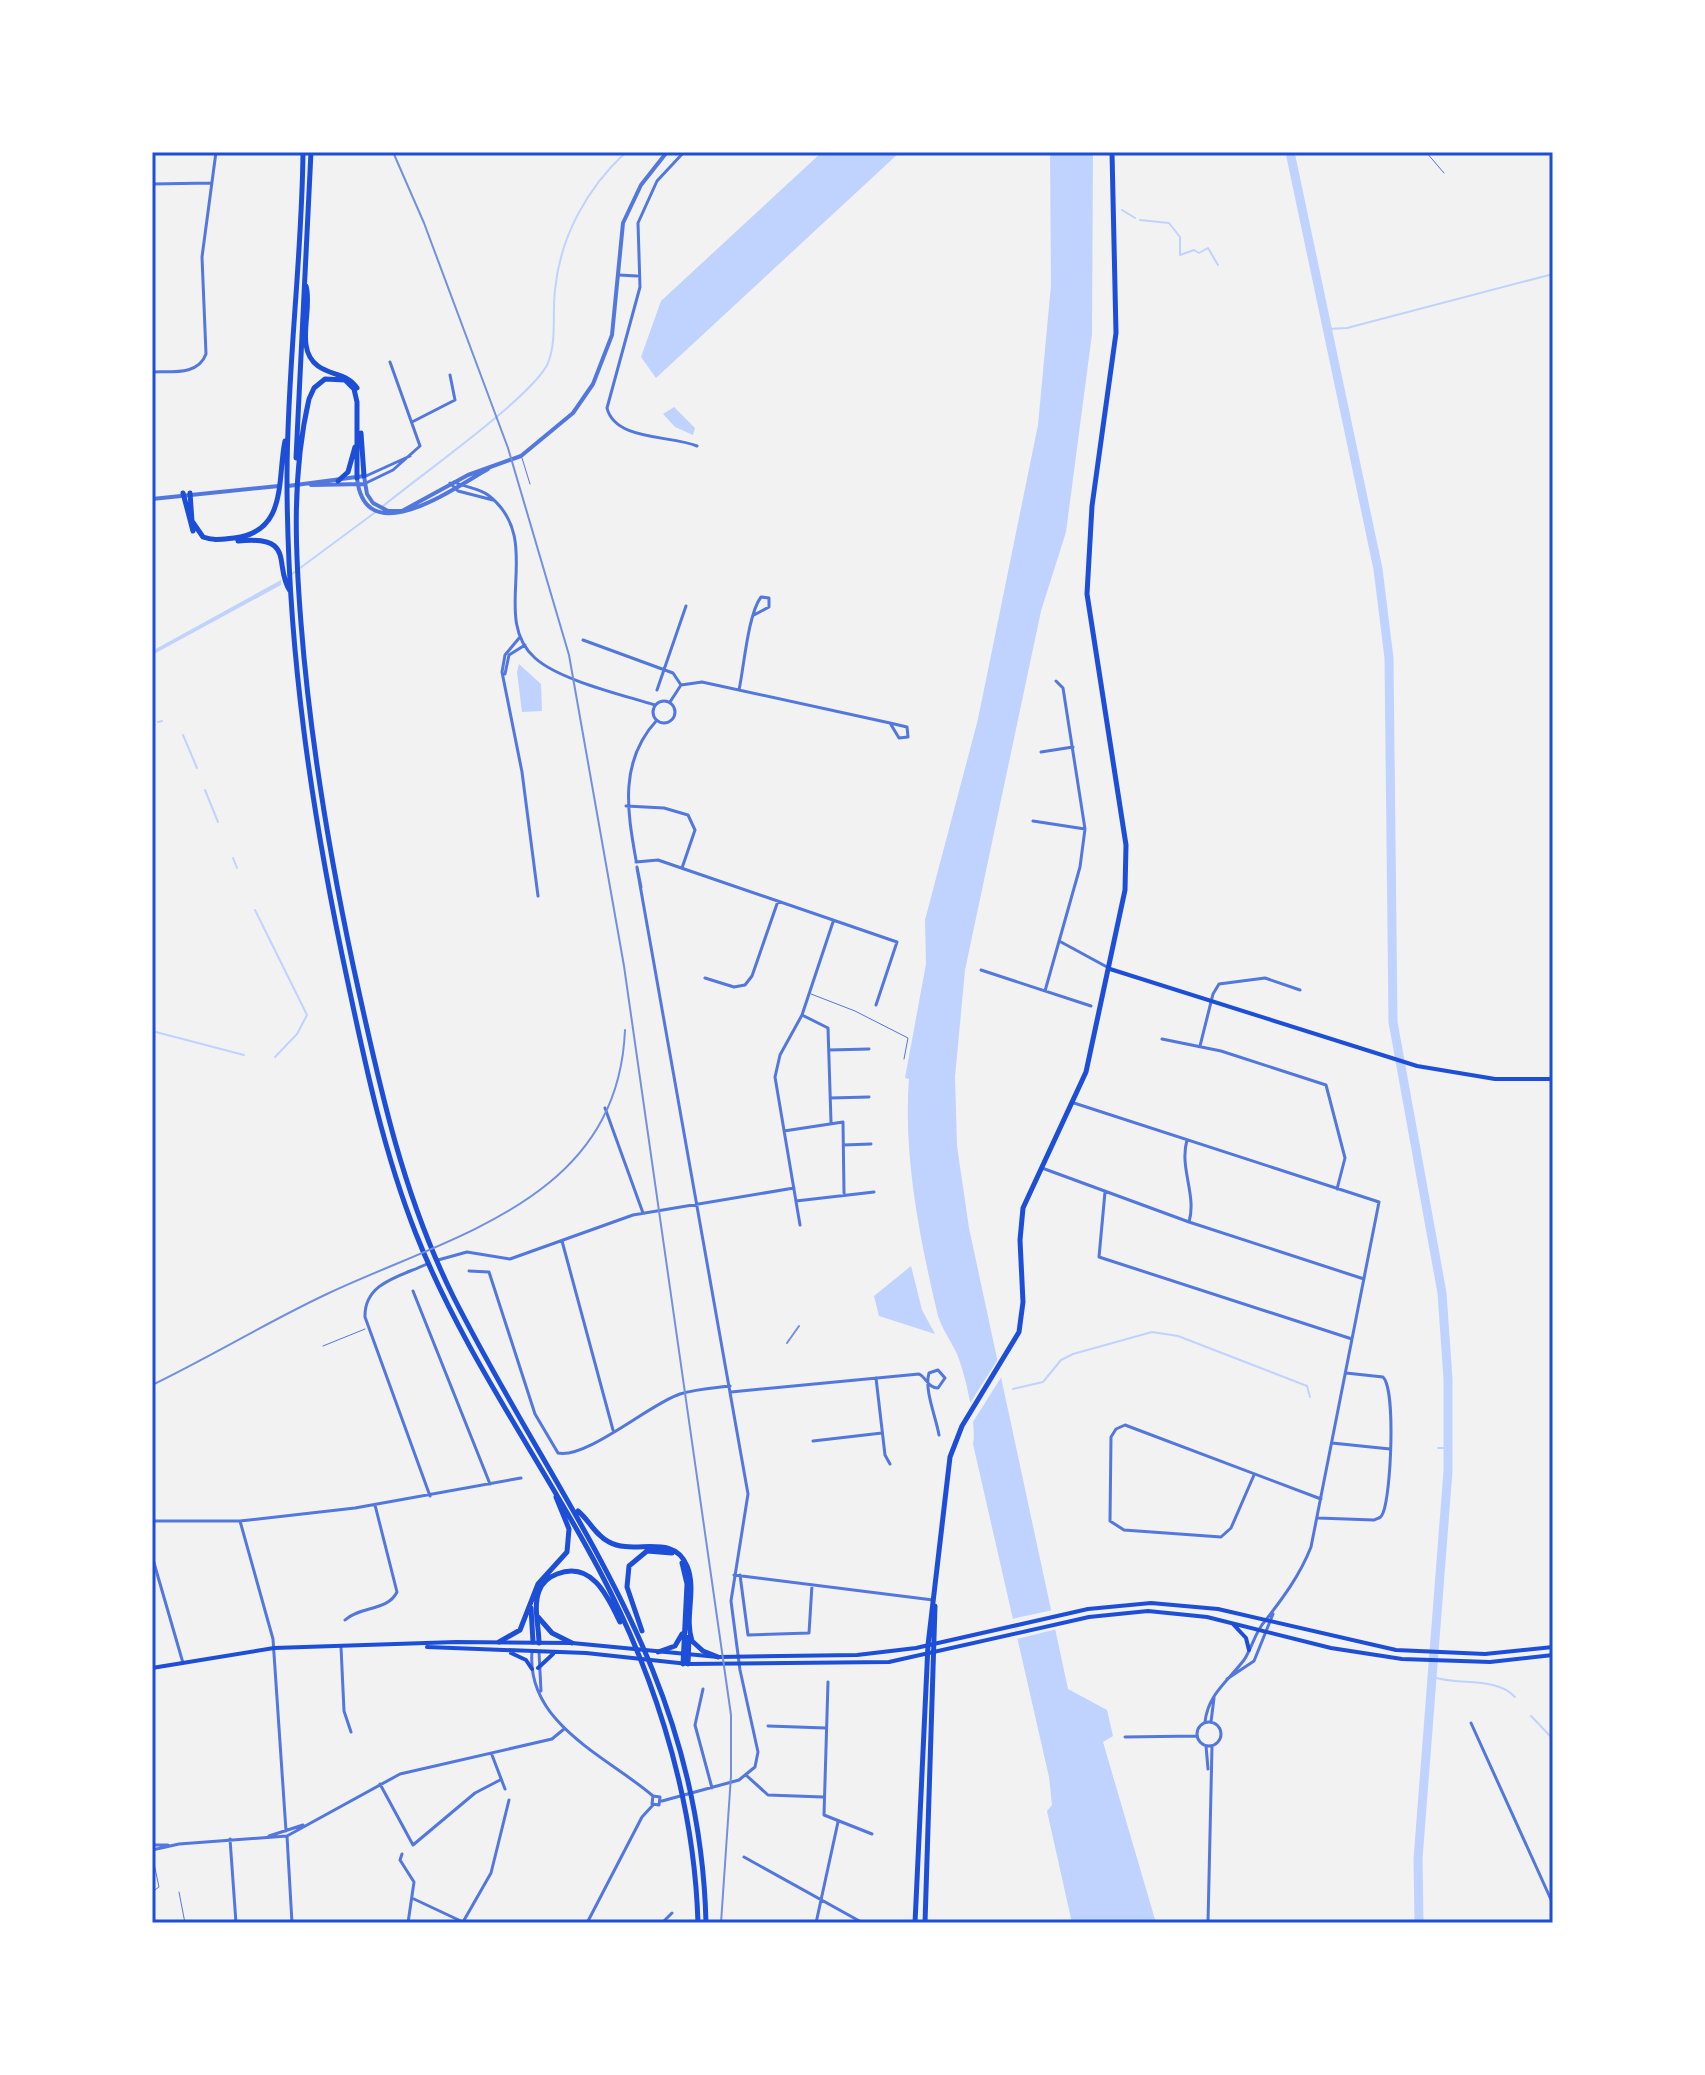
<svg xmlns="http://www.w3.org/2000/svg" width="1705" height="2075" font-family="Inter,sans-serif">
  <rect width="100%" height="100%" fill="#f2f2f2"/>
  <!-- water -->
  <path fill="#bfd3fe" d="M822 152H900L656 378 641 357 661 301Z
    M1050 152H1093L1092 334 1066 532 1041 611 965 970 955 1077 957 1146 969 1228 1068 1689 1107 1710 1113 1736 1103 1742 1156 1923H1072L1047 1811 1052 1805 1049 1777 973 1444C977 1425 965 1373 957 1354 951 1341 942 1329 938 1316 920 1240 903 1156 909 1079L905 1078 926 964 925 920 978 719 1038 425 1051 285Z
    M674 407 695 428 693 435 675 427 663 414Z
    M281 580V585L152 655V651Z
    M519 664 541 684 542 711 522 712 517 672Z
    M911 1266 922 1310 935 1334 879 1316 874 1296Z"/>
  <!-- pier -->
  <path fill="#f2f2f2" d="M998 1359 1002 1376 971 1425 967 1408Z
    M1053 1610 1057 1629 1017 1639 1015 1630 1020 1628 1014 1629 1012 1619Z"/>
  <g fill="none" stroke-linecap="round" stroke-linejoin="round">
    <!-- stream -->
    <path stroke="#bfd3fe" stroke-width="2" d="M1122 210 1135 218
      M1140 220 1169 223 1180 237V255L1194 250 1199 253 1208 248 1218 265
      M1328 329 1347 328 1553 274
      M382 507C415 479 534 396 548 363 557 340 552 314 555 290 560 237 587 188 626 152
      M292 574 377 511
      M158 722 162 721
      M183 735 197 768
      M205 790 218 822
      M233 858 237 868
      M255 910 307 1015 297 1034 275 1057
      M152 1031 244 1055
      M1013 1389 1043 1382 1061 1360 1073 1354 1152 1332 1178 1336 1307 1386 1310 1397
      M1438 1448H1449
      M1433 1677C1458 1686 1496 1676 1515 1697
      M1531 1716 1553 1739"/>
    <!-- river -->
    <path stroke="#bfd3fe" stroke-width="9" d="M1290 152 1378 569 1389 658 1393 1022 1442 1293 1448 1379V1471L1418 1859 1419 1923"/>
    <!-- service -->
    <path stroke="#5277de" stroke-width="1" d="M1426 152 1444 173
      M522 458 530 484
      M811 994 855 1011 908 1038 904 1059
      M323 1346 365 1329
      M152 1854 159 1887 152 1892
      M179 1892 185 1923"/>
    <!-- minor -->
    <path stroke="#5277de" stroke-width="3" d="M684 152 657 181 638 223 640 287 607 408C615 441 671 435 697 446
      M152 184 211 183
      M619 275 637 276
      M152 372C171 371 198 376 206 354L202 257 216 152
      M412 422 455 400 450 375
      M366 476 410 456
      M454 482C464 487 479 488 488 495 547 540 488 616 535 658 559 680 623 695 655 705
      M366 483 393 470 420 446 390 362
      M450 483 458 491 493 500
      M520 637 505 655 502 672 522 772 538 896
      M583 640 673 673 681 685
      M505 674 509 655 525 645
      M657 690 686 606
      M739 690C744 667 748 614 761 597L769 598V607L754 615
      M653 712a11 11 0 1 1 22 0a11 11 0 1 1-22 0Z
      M670 702 681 685 702 682 890 723
      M890 723 907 727 908 737 899 738Z
      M1041 752 1073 747
      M626 806 664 808 688 815 695 830 682 868
      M1033 821 1085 829
      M636 860C627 810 619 761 657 720
      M636 862 658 860 897 942 876 1005
      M637 867 641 887
      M637 868 748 1494 731 1601 740 1670 758 1752 755 1767 739 1780 662 1801
      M1061 942 1107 967
      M981 970 1091 1006
      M705 978 734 987 745 985 752 976 778 901
      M1045 991 1080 867 1085 829 1063 688 1056 681
      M802 1015 828 1028 831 1122
      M1162 1039 1221 1051 1326 1085 1345 1158 1337 1189
      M1200 1046 1213 994 1219 984 1265 978 1300 990
      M829 1050 869 1049
      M830 1098 869 1097
      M1074 1103 1379 1202 1311 1547C1300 1575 1283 1598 1265 1621 1255 1632 1252 1648 1244 1660 1228 1681 1208 1694 1205 1722
      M605 1108 643 1213
      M784 1131 843 1122 844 1193
      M1187 1140C1179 1168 1197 1195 1189 1222
      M843 1145 871 1144
      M1042 1168 1189 1222 1364 1279
      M1105 1192 1099 1257 1352 1339
      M796 1201 874 1192
      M800 1225 775 1077 780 1055 802 1015 833 922
      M562 1241 613 1430
      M438 1260 467 1252 510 1259 633 1215 794 1188
      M427 1264C402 1276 364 1282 365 1317L430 1496
      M469 1271 489 1272 535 1414 558 1453C587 1459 651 1403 680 1394 696 1389 714 1388 730 1386
      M413 1291 490 1484
      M876 1378 885 1455 890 1464
      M731 1392 919 1374C927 1378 928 1388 938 1388L945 1378 938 1370 929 1373C924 1390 936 1417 939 1435
      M813 1441 882 1433
      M1332 1443 1390 1449
      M1254 1475 1231 1528 1221 1537 1124 1530 1110 1521 1111 1437 1116 1429 1125 1425 1321 1499
      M1318 1518 1374 1520C1379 1518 1381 1518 1383 1513 1391 1494 1396 1390 1383 1377L1346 1373
      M152 1521H240L355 1508 521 1478
      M240 1521 273 1639 286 1831
      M152 1556 183 1663
      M734 1575 933 1600
      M740 1575 748 1635 809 1633 812 1585
      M345 1620C360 1606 388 1611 397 1592L375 1505
      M341 1647 344 1711 351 1732
      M532 1652C526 1724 608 1757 653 1796L660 1797 659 1805 652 1804 653 1796
      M539 1652 541 1691
      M1227 1679 1254 1661 1273 1614
      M828 1682 824 1815 872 1834
      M703 1689 695 1725 712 1788
      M1197 1734a12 12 0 1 1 24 0a12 12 0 1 1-24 0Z
      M1211 1722 1214 1698
      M1471 1723 1553 1904
      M768 1726 826 1728
      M1125 1737 1196 1736
      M1206 1746 1208 1769
      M492 1755 505 1789
      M747 1776 768 1795 823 1797
      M380 1784 413 1845 475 1793 500 1780
      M269 1836 303 1825
      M287 1836 292 1923
      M230 1839 236 1923
      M152 1845H168
      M152 1850 179 1844 287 1836 400 1774 552 1739 564 1729
      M402 1854 400 1860 414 1882 408 1923
      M744 1857 863 1923
      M414 1899 465 1923
      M463 1922 491 1873 509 1800
      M587 1923 642 1817 653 1805
      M662 1923 672 1913
      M816 1923 838 1822
      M1208 1923 1212 1746"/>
    <!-- tertiary -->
    <path stroke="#5277de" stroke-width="4" d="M357 478C365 553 454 488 488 469
      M311 485 365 484
      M288 486 364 476 367 494 373 503 388 511H402L468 475 521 456 573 413 593 384 612 335 623 223 641 185 667 152
      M152 499 279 486"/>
    <!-- secondary -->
    <path stroke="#1d4ed8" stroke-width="4" d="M1110 969 1417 1066 1495 1079H1553
      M1233 1624 1246 1638 1249 1650
      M427 1647 586 1653 688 1664 889 1662 1089 1617 1148 1611 1207 1617 1331 1648 1402 1659 1490 1662 1553 1655
      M511 1653 526 1660 532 1669
      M152 1668 274 1648 456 1642 572 1643 718 1657 857 1655 916 1648 1088 1609 1151 1603 1218 1609 1396 1650 1485 1654 1553 1647
      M538 1668 553 1654"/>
    <!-- primary -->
    <path stroke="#1d4ed8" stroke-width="5" d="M915 1923 928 1645 950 1457 962 1426 1019 1332 1023 1302 1020 1240 1023 1208 1086 1072 1125 890 1126 845 1087 594 1092 506 1116 333 1112 152
      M925 1923 935 1606"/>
    <!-- motorway -->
    <path stroke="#1d4ed8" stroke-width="5" d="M303 152C302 260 287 368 287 477 287 649 312 816 348 983 366 1068 384 1153 416 1234 459 1343 528 1442 585 1544 650 1659 694 1790 698 1923
      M306 286C313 310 294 349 318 366 332 376 347 373 357 388
      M361 433 364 476
      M296 458 311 152
      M357 478V402L354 389 345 380 325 379 314 388 309 399C292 473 295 548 301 623 310 739 329 852 353 965 378 1079 401 1191 453 1296 562 1512 700 1666 706 1923
      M338 481 348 472 355 447
      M183 493 193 531
      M190 493 192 521 203 537C213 541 223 539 234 538 288 532 277 479 285 441
      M238 541C297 535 273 565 290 591
      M578 1511C590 1521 595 1535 609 1542 634 1556 673 1532 687 1566 697 1590 684 1617 692 1641L703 1651 718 1657
      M682 1563 687 1584 683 1664
      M531 1608 533 1642
      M538 1617 552 1633 572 1643
      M642 1631 627 1587 629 1566 647 1551 672 1553
      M499 1642 520 1630 538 1584 567 1552 569 1529 556 1497
      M539 1643C539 1627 533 1607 539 1591 542 1583 549 1577 557 1574 592 1560 608 1597 620 1622
      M658 1652 675 1646 682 1634
      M688 1664 689 1637"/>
    <!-- rail -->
    <path stroke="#7290e2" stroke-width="2" d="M393 152 424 223 508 448 569 655 624 966 731 1715V1776L721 1923
      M787 1343 799 1326
      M152 1385C212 1356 269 1321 329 1293 455 1234 618 1199 625 1030"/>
  </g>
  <!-- border -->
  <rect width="1705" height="2075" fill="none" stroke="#ffffff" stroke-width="308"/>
  <rect x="154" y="154" width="1397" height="1767" fill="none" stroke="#1d4ed8" stroke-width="3"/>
</svg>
